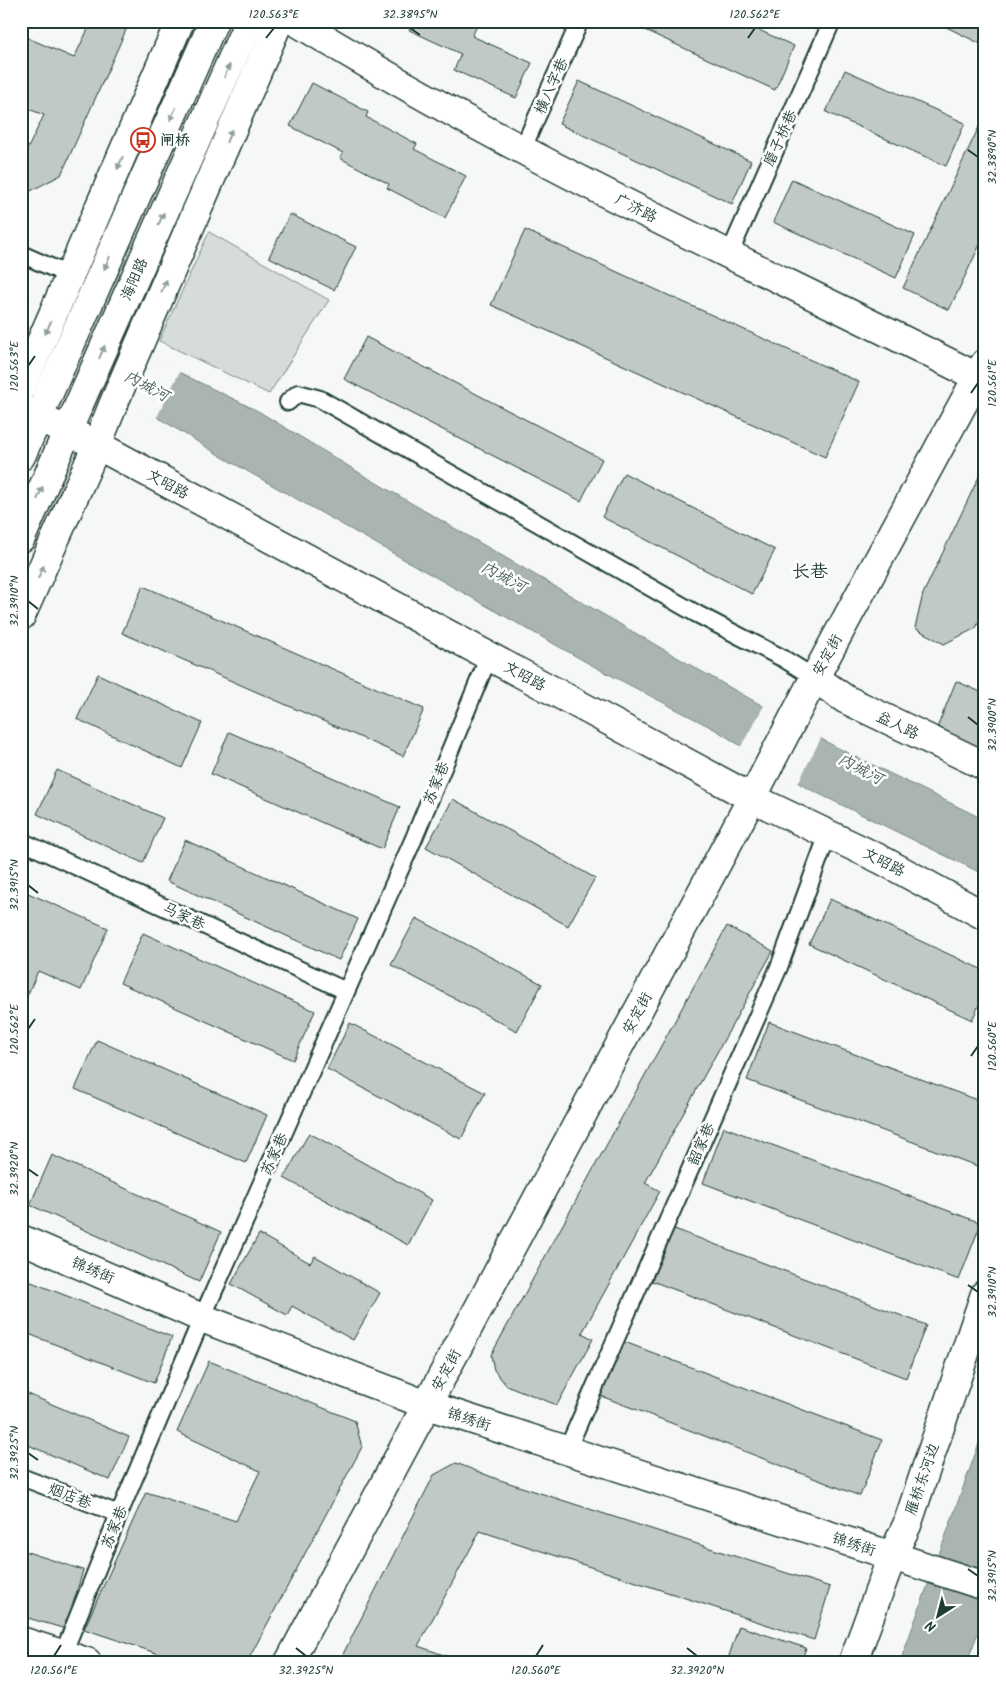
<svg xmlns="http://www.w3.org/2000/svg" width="1006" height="1683" font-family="Kalam,'LXGW WenKai TC',sans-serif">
  <rect width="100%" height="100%" fill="#f6f7f7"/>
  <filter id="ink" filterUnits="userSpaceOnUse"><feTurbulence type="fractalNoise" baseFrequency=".02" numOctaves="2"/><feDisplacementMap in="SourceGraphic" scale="10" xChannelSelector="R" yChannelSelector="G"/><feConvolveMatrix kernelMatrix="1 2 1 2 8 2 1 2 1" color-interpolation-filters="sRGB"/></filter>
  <g filter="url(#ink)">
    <!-- green -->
    <path fill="#d6dcdb" stroke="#7a8c88" d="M209 232 329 300 269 394 159 341Z"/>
    <!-- water -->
    <path fill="#aab5b1" stroke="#72857f" d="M21 295 258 411 368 478 699 670 834 746 985 820V875L805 787 716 730 595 667 224 458 139 406Z
      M985 1427V1614L967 1662H900Z"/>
    <!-- pier -->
    <path fill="#f6f7f7" d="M21 293 180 371 156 419 138 408 21 355Z
      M765 704 822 736 797 785 740 748Z"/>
    <!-- building -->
    <path fill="#c0c9c6" stroke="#1f3d34" d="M92 21H130L61 175 21 196V149L26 152 44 115 21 106V35L74 58Z
      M412 21H472L478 24 472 36 532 63 516 98 454 70 461 54 409 30Z
      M625 21H739L794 46 775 90Z
      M934 21H985V46Z
      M845 70 965 123 946 166 826 112Z
      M579 81 751 161 732 204 559 124Z
      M312 83 368 112 366 117 417 144 414 149 466 176 445 218 387 188 389 184 340 158 343 153 290 126Z
      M985 114V234L949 310 903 288Z
      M792 179 915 235 896 278 773 222Z
      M290 214 356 247 334 290 269 257Z
      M525 230 859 382 825 457 491 305Z
      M366 337 602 459 581 501 344 379Z
      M985 464V608L976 628 944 644 915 628 923 594Z
      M624 473 775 550 752 594 602 517Z
      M143 586 424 709 403 756 122 633Z
      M98 674 202 723 182 768 77 719Z
      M956 681 985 694V751L937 728Z
      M229 732 400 807 382 849 211 774Z
      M57 770 163 818 143 863 37 814Z
      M453 799 595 878 568 926 426 847Z
      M185 840 358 919 339 960 167 881Z
      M21 890 108 928 81 990 38 971 21 1010Z
      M830 899 985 971V992L972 1020 809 944Z
      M416 918 542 984 517 1031 391 965Z
      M727 926 773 951 645 1183 660 1191 582 1333 593 1339 557 1405 506 1385 494 1370 491 1355Z
      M143 933 315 1011 293 1060 120 983Z
      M769 1022 985 1103V1169L747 1080Z
      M350 1023 485 1093 461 1139 327 1069Z
      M97 1040 267 1115 246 1163 75 1089Z
      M724 1127 981 1223 959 1280 703 1183Z
      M309 1133 432 1200 408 1245 284 1178Z
      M52 1155 221 1232 199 1282 30 1205Z
      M672 1228 926 1325 906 1378 652 1281Z
      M259 1234 310 1263 315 1256 380 1293 353 1340 292 1306 287 1315 231 1284Z
      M21 1278 172 1337 154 1383 21 1331Z
      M622 1341 882 1440 860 1496 601 1396Z
      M209 1361 355 1421 362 1447 247 1662H183L84 1629 146 1492 236 1521 260 1471 177 1432Z
      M21 1391 129 1437 110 1480 21 1442Z
      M456 1463 497 1479 830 1587 814 1640 480 1531 418 1646 464 1662H339L434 1475Z
      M21 1550 83 1570 66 1629 21 1616Z
      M739 1626 806 1648 801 1662H727Z"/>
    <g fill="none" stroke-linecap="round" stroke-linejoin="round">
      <defs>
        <path id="service" d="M522 150 580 21
          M21 254 71 276
          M729 255 832 21
          M288 402 298 393 320 399 697 614 784 659 815 678
          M21 841 346 991
          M567 1450 779 967 828 834
          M21 1477 119 1514
          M63 1654 119 1514 202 1318 414 838 489 656"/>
        <path id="minor" d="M295 21C370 66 446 110 523 150 675 231 832 303 985 381
          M21 388 180 21
          M21 616 97 445 113 405 279 21
          M21 1239 202 1318 427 1405 985 1586
          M21 1641 87 1662"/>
        <path id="tertiary" d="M21 409 97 445 752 798 880 859 985 916
          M815 678 845 699 985 766
          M289 1662 752 798 808 690 985 363
          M853 1662 892 1556 907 1525 985 1294"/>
        <path id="primary" d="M21 456 214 21
          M21 538 84 393 249 21"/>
      </defs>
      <!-- service casing -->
      <use href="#service" stroke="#1f3d34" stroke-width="20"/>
      <!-- minor casing -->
      <use href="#minor" stroke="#1f3d34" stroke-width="31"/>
      <!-- tertiary casing -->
      <use href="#tertiary" stroke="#1f3d34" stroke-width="31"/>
      <!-- primary casing -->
      <use href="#primary" stroke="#1f3d34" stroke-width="31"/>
      <!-- service -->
      <use href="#service" stroke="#fff" stroke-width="16"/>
      <!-- minor -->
      <use href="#minor" stroke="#fff" stroke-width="28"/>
      <!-- tertiary -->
      <use href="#tertiary" stroke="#fff" stroke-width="28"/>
      <!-- primary -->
      <use href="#primary" stroke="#fff" stroke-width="28"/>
    </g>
    <!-- one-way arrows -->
    <defs><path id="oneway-solid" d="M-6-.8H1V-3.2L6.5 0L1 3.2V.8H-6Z" transform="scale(1.25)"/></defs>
    <g fill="#8f9e9a">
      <use href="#oneway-solid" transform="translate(227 71) rotate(-66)"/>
      <use href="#oneway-solid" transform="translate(173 114) rotate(114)"/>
      <use href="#oneway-solid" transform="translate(229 136) rotate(-67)"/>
      <use href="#oneway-solid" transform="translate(120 163) rotate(113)"/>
      <use href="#oneway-solid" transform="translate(161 219) rotate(-66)"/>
      <use href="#oneway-solid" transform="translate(107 263) rotate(114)"/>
      <use href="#oneway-solid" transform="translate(164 286) rotate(-67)"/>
      <use href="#oneway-solid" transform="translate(48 328) rotate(114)"/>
      <use href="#oneway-solid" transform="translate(102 352) rotate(-66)"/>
      <use href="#oneway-solid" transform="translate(40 493) rotate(-67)"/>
      <use href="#oneway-solid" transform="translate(41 572) rotate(-66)"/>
    </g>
  </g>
  <!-- ticks -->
  <path fill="none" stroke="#1f3d34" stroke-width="2" d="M410 28 420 35M266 38 274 28M748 38 755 28M968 150 978 157M28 366 35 356M971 393 978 383M28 601 38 609M968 717 978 725M28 885 38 893M28 1029 35 1019M971 1056 978 1046M28 1169 38 1176M968 1285 978 1292M28 1453 38 1460M968 1569 978 1576M296 1648 306 1656M687 1648 697 1656M54 1656 61 1645M536 1656 543 1645"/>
  <!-- icons -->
  <defs>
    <symbol id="bus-ring" viewBox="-11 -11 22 22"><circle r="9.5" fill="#fff" stroke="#c8321e" stroke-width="1.5"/><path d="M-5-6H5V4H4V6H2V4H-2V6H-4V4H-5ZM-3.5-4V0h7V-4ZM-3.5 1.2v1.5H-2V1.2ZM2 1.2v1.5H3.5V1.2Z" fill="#c8321e"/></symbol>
  </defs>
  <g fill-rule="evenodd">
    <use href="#bus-ring" x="129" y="126" width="28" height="28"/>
  </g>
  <g text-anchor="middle" stroke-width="5" stroke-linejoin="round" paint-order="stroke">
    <!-- street labels -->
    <g font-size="15" fill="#1f3d34" stroke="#fff">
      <text transform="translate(551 86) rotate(-66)" y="5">横八字巷</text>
      <text transform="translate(780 138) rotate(-66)" y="5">磨子桥巷</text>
      <text transform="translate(636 208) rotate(27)" y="5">广济路</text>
      <text transform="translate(134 279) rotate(-66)" y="5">海阳路</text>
      <text transform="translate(168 484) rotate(28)" y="5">文昭路</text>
      <text transform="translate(827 655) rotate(-61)" y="5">安定街</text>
      <text transform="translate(525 676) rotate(28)" y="5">文昭路</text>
      <text transform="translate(898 725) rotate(26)" y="5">益人路</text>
      <text transform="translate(436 783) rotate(-68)" y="5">苏家巷</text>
      <text transform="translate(884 862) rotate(27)" y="5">文昭路</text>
      <text transform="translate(184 916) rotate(25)" y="5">马家巷</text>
      <text transform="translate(637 1013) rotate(-62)" y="5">安定街</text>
      <text transform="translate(701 1144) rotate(-66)" y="5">韶家巷</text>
      <text transform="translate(274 1154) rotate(-66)" y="5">苏家巷</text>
      <text transform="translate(93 1270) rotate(23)" y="5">锦绣街</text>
      <text transform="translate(446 1370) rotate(-62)" y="5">安定街</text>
      <text transform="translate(469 1419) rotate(18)" y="5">锦绣街</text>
      <text transform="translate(922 1479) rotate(-71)" y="5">雁桥东河边</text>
      <text transform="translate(70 1496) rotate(21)" y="5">烟店巷</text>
      <text transform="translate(114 1527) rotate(-68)" y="5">苏家巷</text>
      <text transform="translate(854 1544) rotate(18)" y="5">锦绣街</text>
    </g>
    <!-- poi labels -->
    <g font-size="15" font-weight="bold" fill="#1f3d34" stroke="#fff" text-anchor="start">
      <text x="160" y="145">闸桥</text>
    </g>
    <!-- water labels -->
    <g font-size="16" font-style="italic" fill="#49615a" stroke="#fff">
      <text transform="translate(147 385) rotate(28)" y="6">内城河</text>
      <text transform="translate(504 576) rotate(28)" y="6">内城河</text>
      <text transform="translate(861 768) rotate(28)" y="6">内城河</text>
    </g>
    <!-- quarter labels -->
    <g font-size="18" fill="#1f3d34" stroke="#fff">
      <text x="810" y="577">长巷</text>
    </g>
  </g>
  <!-- margin -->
  <rect width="1006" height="1683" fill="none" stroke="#fff" stroke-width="55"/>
  <!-- north arrow -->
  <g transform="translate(938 1616) rotate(216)" stroke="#ffffff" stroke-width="4" paint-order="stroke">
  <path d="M0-4L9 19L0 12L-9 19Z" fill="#1f3d34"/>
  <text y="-8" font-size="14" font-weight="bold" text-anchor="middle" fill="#1f3d34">N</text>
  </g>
  <rect x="28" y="28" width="950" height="1628" fill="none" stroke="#1f3d34" stroke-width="2"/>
  <g font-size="12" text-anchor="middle" fill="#1f3d34">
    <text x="274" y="18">120.563°E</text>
    <text x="410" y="18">32.3895°N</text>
    <text x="755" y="18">120.562°E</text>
    <text transform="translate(992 157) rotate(-90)" y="4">32.3890°N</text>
    <text transform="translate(14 366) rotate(-90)" y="4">120.563°E</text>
    <text transform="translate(992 383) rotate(-90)" y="4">120.561°E</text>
    <text transform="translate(14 601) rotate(-90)" y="4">32.3910°N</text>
    <text transform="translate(992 725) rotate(-90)" y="4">32.3900°N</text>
    <text transform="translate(14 885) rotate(-90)" y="4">32.3915°N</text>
    <text transform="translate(14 1029) rotate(-90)" y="4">120.562°E</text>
    <text transform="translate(992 1046) rotate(-90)" y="4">120.560°E</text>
    <text transform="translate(14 1169) rotate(-90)" y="4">32.3920°N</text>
    <text transform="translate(992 1292) rotate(-90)" y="4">32.3910°N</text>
    <text transform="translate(14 1453) rotate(-90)" y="4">32.3925°N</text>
    <text transform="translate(992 1576) rotate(-90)" y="4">32.3915°N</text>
    <text x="54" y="1674">120.561°E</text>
    <text x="306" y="1674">32.3925°N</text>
    <text x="536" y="1674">120.560°E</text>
    <text x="697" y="1674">32.3920°N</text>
  </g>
</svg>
